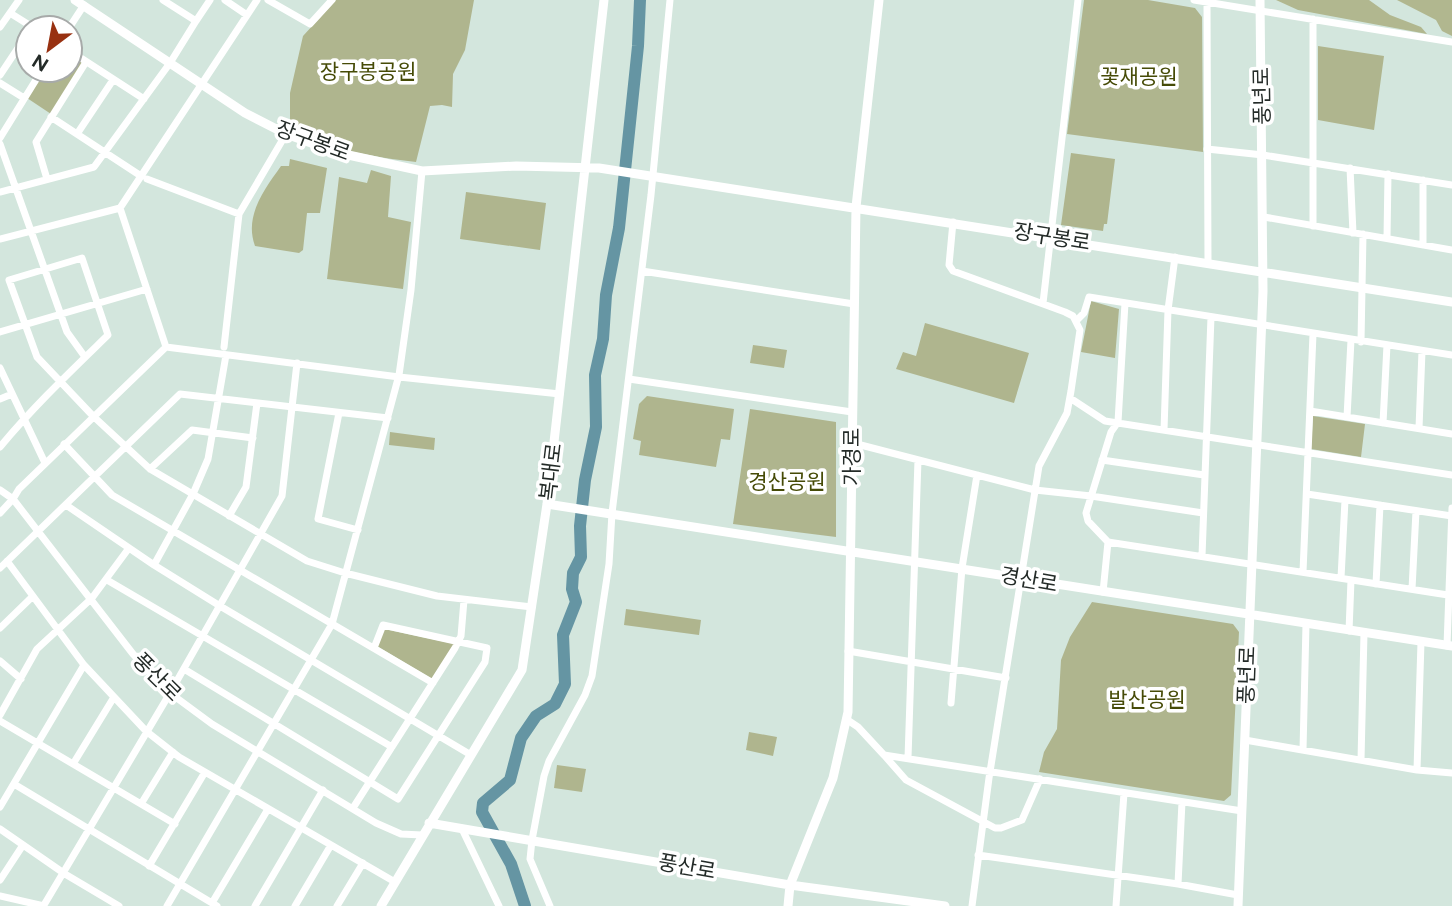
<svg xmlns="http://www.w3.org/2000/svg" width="1452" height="906" font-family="Figtree,'Noto Sans KR',sans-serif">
  <rect width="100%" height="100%" fill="#d3e6dd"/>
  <!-- green -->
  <path fill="#afb58e" d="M336 0H474L465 50 453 74 452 107 442 105 430 106 416 162C374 157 328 150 290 128V93L303 36Z
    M1084 0H1148L1195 8 1202 17 1203 152 1067 134Z
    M1318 46 1384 56 1374 130 1318 120Z
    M70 55 83 63 51 114 27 98 46 70H70Z
    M1071 153 1115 159 1107 224H1104L1103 231 1061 225Z
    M290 159 327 168 320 213H307L303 250 299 253 255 246C244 216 264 190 281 166H289Z
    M371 170 391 176 388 217 411 222 403 289 327 279 339 177 367 183Z
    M466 192 546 203 540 250 460 239Z
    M1091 301 1119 309 1115 358 1081 352Z
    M925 323 1029 353 1014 403 896 369 903 352 916 356Z
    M753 345 787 350 784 368 750 363Z
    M647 396 734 409 730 440 721 439 716 467 639 455 641 441 633 439 639 404Z
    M750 409 836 422V537L733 524Z
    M1313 416 1365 424 1361 457 1311 449Z
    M390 432 435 438 434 450 389 445Z
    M1092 602 1233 624 1239 632 1231 795 1224 801 1039 772 1044 752 1057 729 1061 660 1070 637Z
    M626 609 701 620 699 635 624 625Z
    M384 629 455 644 432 679 377 646Z
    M749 732 777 737 773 756 746 750Z
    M557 765 586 769 582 792 554 788Z"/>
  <!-- forest -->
  <path fill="#b1b78f" d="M1276 0H1369L1390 15 1421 27 1427 34 1298 10Z
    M1397 0H1452V36L1442 31 1436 20Z"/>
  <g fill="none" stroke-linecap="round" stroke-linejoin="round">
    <!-- river -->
    <path stroke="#6595a3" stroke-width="12" d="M525 906 511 864 482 812 483 803 510 780 521 738 536 716 555 704 565 684 563 635 576 602 572 589 573 573 581 557 580 526 585 480 596 427 595 375 603 339 606 295 619 228 638 46 640 0"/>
    <!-- minor -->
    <path stroke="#fff" stroke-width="7" d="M163 0 196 21 210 0
      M225 0 247 15
      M268 0 310 24 332 0
      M1194 0 1452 42
      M1207 2 1208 263
      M10 13 34 28
      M1313 19V226
      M0 27 19 0
      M69 28 84 5
      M70 51 144 99
      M0 75 28 33
      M0 83 24 98
      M51 117 141 176
      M77 134 113 80
      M0 138 42 70
      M0 144 67 332 85 357
      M1207 149 1263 155 1452 185
      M1350 168 1353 233
      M47 179 36 142 86 62
      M147 179 239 214
      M0 192 94 167 170 63 196 21
      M1264 217 1452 250
      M953 222 949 265 953 271 1065 312 1073 316 1080 330 1071 391 1067 413 1039 466 989 778 972 906
      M1387 238 1388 174
      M0 239 120 208
      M1423 245V180
      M642 271 854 304
      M1043 303 1078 0
      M1076 321 1084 313 1089 297 1452 355
      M0 332 147 289
      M1361 342 1363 234
      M166 347 399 377 560 394
      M166 347 120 208 257 0
      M224 347 239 214 286 134
      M0 368 45 463
      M629 379 852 412
      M1070 398 1105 421 1452 475
      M0 399 12 394
      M1310 411 1452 434
      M339 413 318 519 358 530
      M1347 417 1351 340
      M1383 423 1387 345
      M1419 428 1422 351
      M1164 430 1168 310 1175 257
      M853 443 1035 490 1091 496 1203 513
      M64 444 112 495 433 683
      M0 447C33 407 71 371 108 335L82 258 9 280 37 357 93 416 150 469 307 561 345 573 437 596 532 607
      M1102 460 1204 475
      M150 469 192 430 253 438
      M0 490 13 499 133 654 170 693 212 724 376 823 401 834 422 835
      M1307 494 1452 516
      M66 505 154 565 220 606 471 755
      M0 513 13 499 19 489 166 347
      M229 516 246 487 257 403
      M1108 542 1448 595
      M1202 556 1211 317
      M7 561 84 665 146 731 179 757 395 882
      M154 565 193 494 208 459 226 355
      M0 568 180 394 388 418
      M1303 572 1313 334
      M1341 578 1345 500
      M107 580 392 747
      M1376 584 1380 505
      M1412 589 1416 511
      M1103 592 1108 542 1088 521 1086 513 1111 432 1118 422 1125 303
      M0 628 32 597
      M1349 631 1351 580
      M1447 646 1452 508
      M848 651 1006 678
      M0 661 21 679
      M184 669 398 799 485 662 487 648 383 625 374 648
      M951 703 962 568 977 475
      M0 715 37 649 92 598 129 548
      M846 719 858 727 884 755 1242 811
      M0 721 175 824
      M1245 740 1417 770 1452 773
      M1303 750 1306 624
      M884 755 906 780 995 828H1001L1022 820 1040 779
      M908 758 918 460
      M1361 760 1364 633
      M73 764 114 697
      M1417 770 1421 642
      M14 784 217 906
      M141 804 173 752
      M0 807 84 665
      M353 808 455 648 461 636 464 600
      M0 829 65 874 119 906
      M462 829 499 906
      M978 855 1178 884 1238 895
      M149 866 205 772
      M0 880 23 845
      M1178 884 1182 802
      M0 896 44 906
      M212 903 268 809
      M44 905 170 693 282 496 297 363
      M167 906 332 624 399 375 411 290 422 171
      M255 906 323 790
      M295 906 331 845
      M337 906 363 863
      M550 906 530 859 532 840 544 776 549 761 585 695 592 676 609 564 612 513 651 195 670 0
      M1116 906 1124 793"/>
    <!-- tertiary -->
    <path stroke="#fff" stroke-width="9" d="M75 0 245 113 286 134 339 153 422 171 516 166 599 168 1452 302
      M547 504 1452 646
      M429 823 790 885 945 906
      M381 906 522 670 547 504 604 0
      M788 906 790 885 833 778 848 712 856 207 879 0
      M1238 906 1263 291 1260 0"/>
  </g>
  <g text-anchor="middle" stroke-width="7" stroke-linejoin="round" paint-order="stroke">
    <!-- park labels -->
    <g font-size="21" fill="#464b07" stroke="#fff">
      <text x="368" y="79">장구봉공원</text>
      <text x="1139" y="84">꽃재공원</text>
      <text x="787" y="489">경산공원</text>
      <text x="1147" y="707">발산공원</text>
    </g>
    <!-- street labels -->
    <g font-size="21" fill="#242b28" stroke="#fff">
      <text transform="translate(1262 96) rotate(-91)" y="7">풍년로</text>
      <text transform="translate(313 141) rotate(20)" y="7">장구봉로</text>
      <text transform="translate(1052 237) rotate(9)" y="7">장구봉로</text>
      <text transform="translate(852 457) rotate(-90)" y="7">가경로</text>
      <text transform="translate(551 472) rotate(-83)" y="7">복대로</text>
      <text transform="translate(1029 580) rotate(10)" y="7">경산로</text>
      <text transform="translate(1247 675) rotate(-88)" y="7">풍년로</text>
      <text transform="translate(157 677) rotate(45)" y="7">풍산로</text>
      <text transform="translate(687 867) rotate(10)" y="7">풍산로</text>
    </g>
  </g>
  <!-- north arrow -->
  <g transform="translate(49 49) rotate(212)"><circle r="33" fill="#ffffff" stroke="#a7aaa9" stroke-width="2"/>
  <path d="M0-5L12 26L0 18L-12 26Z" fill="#983111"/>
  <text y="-10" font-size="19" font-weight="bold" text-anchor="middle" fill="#242b28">N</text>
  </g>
</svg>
